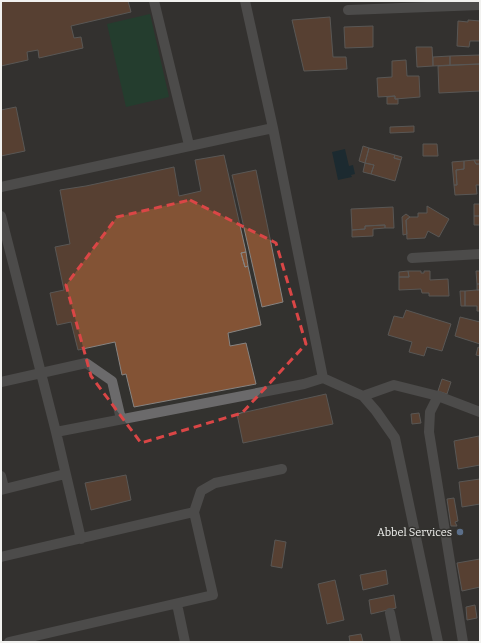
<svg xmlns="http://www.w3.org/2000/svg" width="481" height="643" font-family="Bitter,serif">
  <rect width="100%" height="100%" fill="#33322f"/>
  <!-- green -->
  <path fill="#124c2e" d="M150 14 169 97 126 107 107 24Z"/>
  <!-- water -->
  <path fill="#002331" d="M345 149 349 166 353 165 355 174 351 175 352 177 338 180 332 152Z"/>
  <!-- building -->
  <path fill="#835335" stroke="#878482" d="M1 1H128L131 12 71 26 74 38 81 37 83 48 39 58 38 50 27 52 28 60 1 66Z
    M330 17 333 57H346L347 69 304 71 292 20Z
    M468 20 480 21V41H470L469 47 457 46 458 21 468 22Z
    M373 26V47L345 48 344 27Z
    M416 47H432L433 66 417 67Z
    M480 55V64L450 65V56Z
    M450 56V65L433 66V57Z
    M406 60 407 76H419L420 97 395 99V96L378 97 377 78 392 77V61Z
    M480 64V91L439 93 438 66Z
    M395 96V99H398V104H387V97Z
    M16 107 25 151 1 156V110Z
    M414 126V132L390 133V127Z
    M423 144H437L438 156H423Z
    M363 146 369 148 365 163 359 161Z
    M369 148 395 155 394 158 401 160 395 181 371 174 374 165 365 163Z
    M224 155 246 252 241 253 245 267 248 266 261 325 228 333 230 346 246 343 256 384 134 407 126 374 122 375 115 342 78 350 71 322 57 325 50 293 64 290 55 247 70 244 60 190 86 186 174 167 179 196 201 191 195 160Z
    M395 155 402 157 401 160 394 158Z
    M474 160H480V164H476Z
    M474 160 476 164H480V185H476L477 194 455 195 454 185H457L456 170 464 169V161Z
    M464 161V169L456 170 457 185H454L452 162Z
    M365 163 374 165 371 174 363 172Z
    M256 170 283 302 262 307 232 175Z
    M474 204H480V216H474Z
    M427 206 449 219 439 237 428 231 425 238 407 239 406 220 410 217H418V213H427Z
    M393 207 394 228H385V225L365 226V229L352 230 351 209Z
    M406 214 410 217 406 220 407 234 403 235 402 217Z
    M474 216H480V225H474Z
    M385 225V228L373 229V236L352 237V230L365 229V226Z
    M246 252 248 266 245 267 241 253Z
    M408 271 409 277H399V272Z
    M408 271H421V273H424V271H430V280L448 279 449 296H429V293H422L421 289 399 290V277H409Z
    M476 271H480V286V284H477Z
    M477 284H480V290H477Z
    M477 290H480V311H477V306H465V291Z
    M460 291H465V306H461Z
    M406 310 451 324 442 351 427 347 424 356 409 352 412 342 388 335 394 316 403 318Z
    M460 317 480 322V344L455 336Z
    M478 347 480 348V356L476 355Z
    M442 379 451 382 447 394 438 391Z
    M326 394 333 424 243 443 237 414Z
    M419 413 421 423 412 424 411 414Z
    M479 436 480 465 458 469 454 441Z
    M126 475 131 500 91 510 85 483Z
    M480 479V504L462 507 459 482Z
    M454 498 458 521 455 522 457 526H451L447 499Z
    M275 540 286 542 282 568 271 566Z
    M480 559V587L462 591 457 563Z
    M386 570 388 584 363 590 360 575Z
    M335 580 344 620 327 624 318 584Z
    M394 595 396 608 371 614 369 600Z
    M475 605 477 618 467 620 466 607Z
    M361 634 363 642H350L349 636Z"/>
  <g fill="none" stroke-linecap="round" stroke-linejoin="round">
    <!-- service -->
    <path stroke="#6b6a6b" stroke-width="10" d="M154 1 189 145
      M245 1 273 128 323 378
      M348 10 480 5
      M1 187 273 128
      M1 216 56 432
      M1 382 86 363 112 381 121 419
      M363 396 394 385 438 396
      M1 476 4 488
      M1 490 65 474
      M81 539 56 432 304 384 323 378 363 396 376 411 395 438 438 642
      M1 557 194 512 201 491 215 483 282 469
      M177 604 185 642
      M390 613 396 642
      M9 642 213 595 194 512"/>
    <!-- minor -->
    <path stroke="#6b6a6b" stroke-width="10" d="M412 258 480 254
      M463 642 429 432 430 412 438 396 480 412"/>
  </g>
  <!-- marked area -->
  <path d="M0 0H481V643H0ZM190 200 276 243 306 344 242 413 141 443 91 376 66 285 117 217Z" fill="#33322f" fill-opacity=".55" fill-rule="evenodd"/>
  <path fill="none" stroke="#da4646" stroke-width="3" stroke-dasharray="8 5" stroke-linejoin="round" d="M190 200 276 243 306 344 242 413 141 443 91 376 66 285 117 217Z"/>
  <!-- markers -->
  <circle fill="#5c6f8a" stroke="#33322f" stroke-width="1.5" cx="460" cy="532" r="4"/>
  <g text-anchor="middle" stroke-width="3" stroke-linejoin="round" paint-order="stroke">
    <!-- poi labels -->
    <g font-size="11" fill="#f1f1ef" stroke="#33322f" text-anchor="end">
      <text x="452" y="536">Abbel Services</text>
    </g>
  </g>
  <!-- border -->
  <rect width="481" height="643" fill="none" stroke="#f1f1ef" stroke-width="4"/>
</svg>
